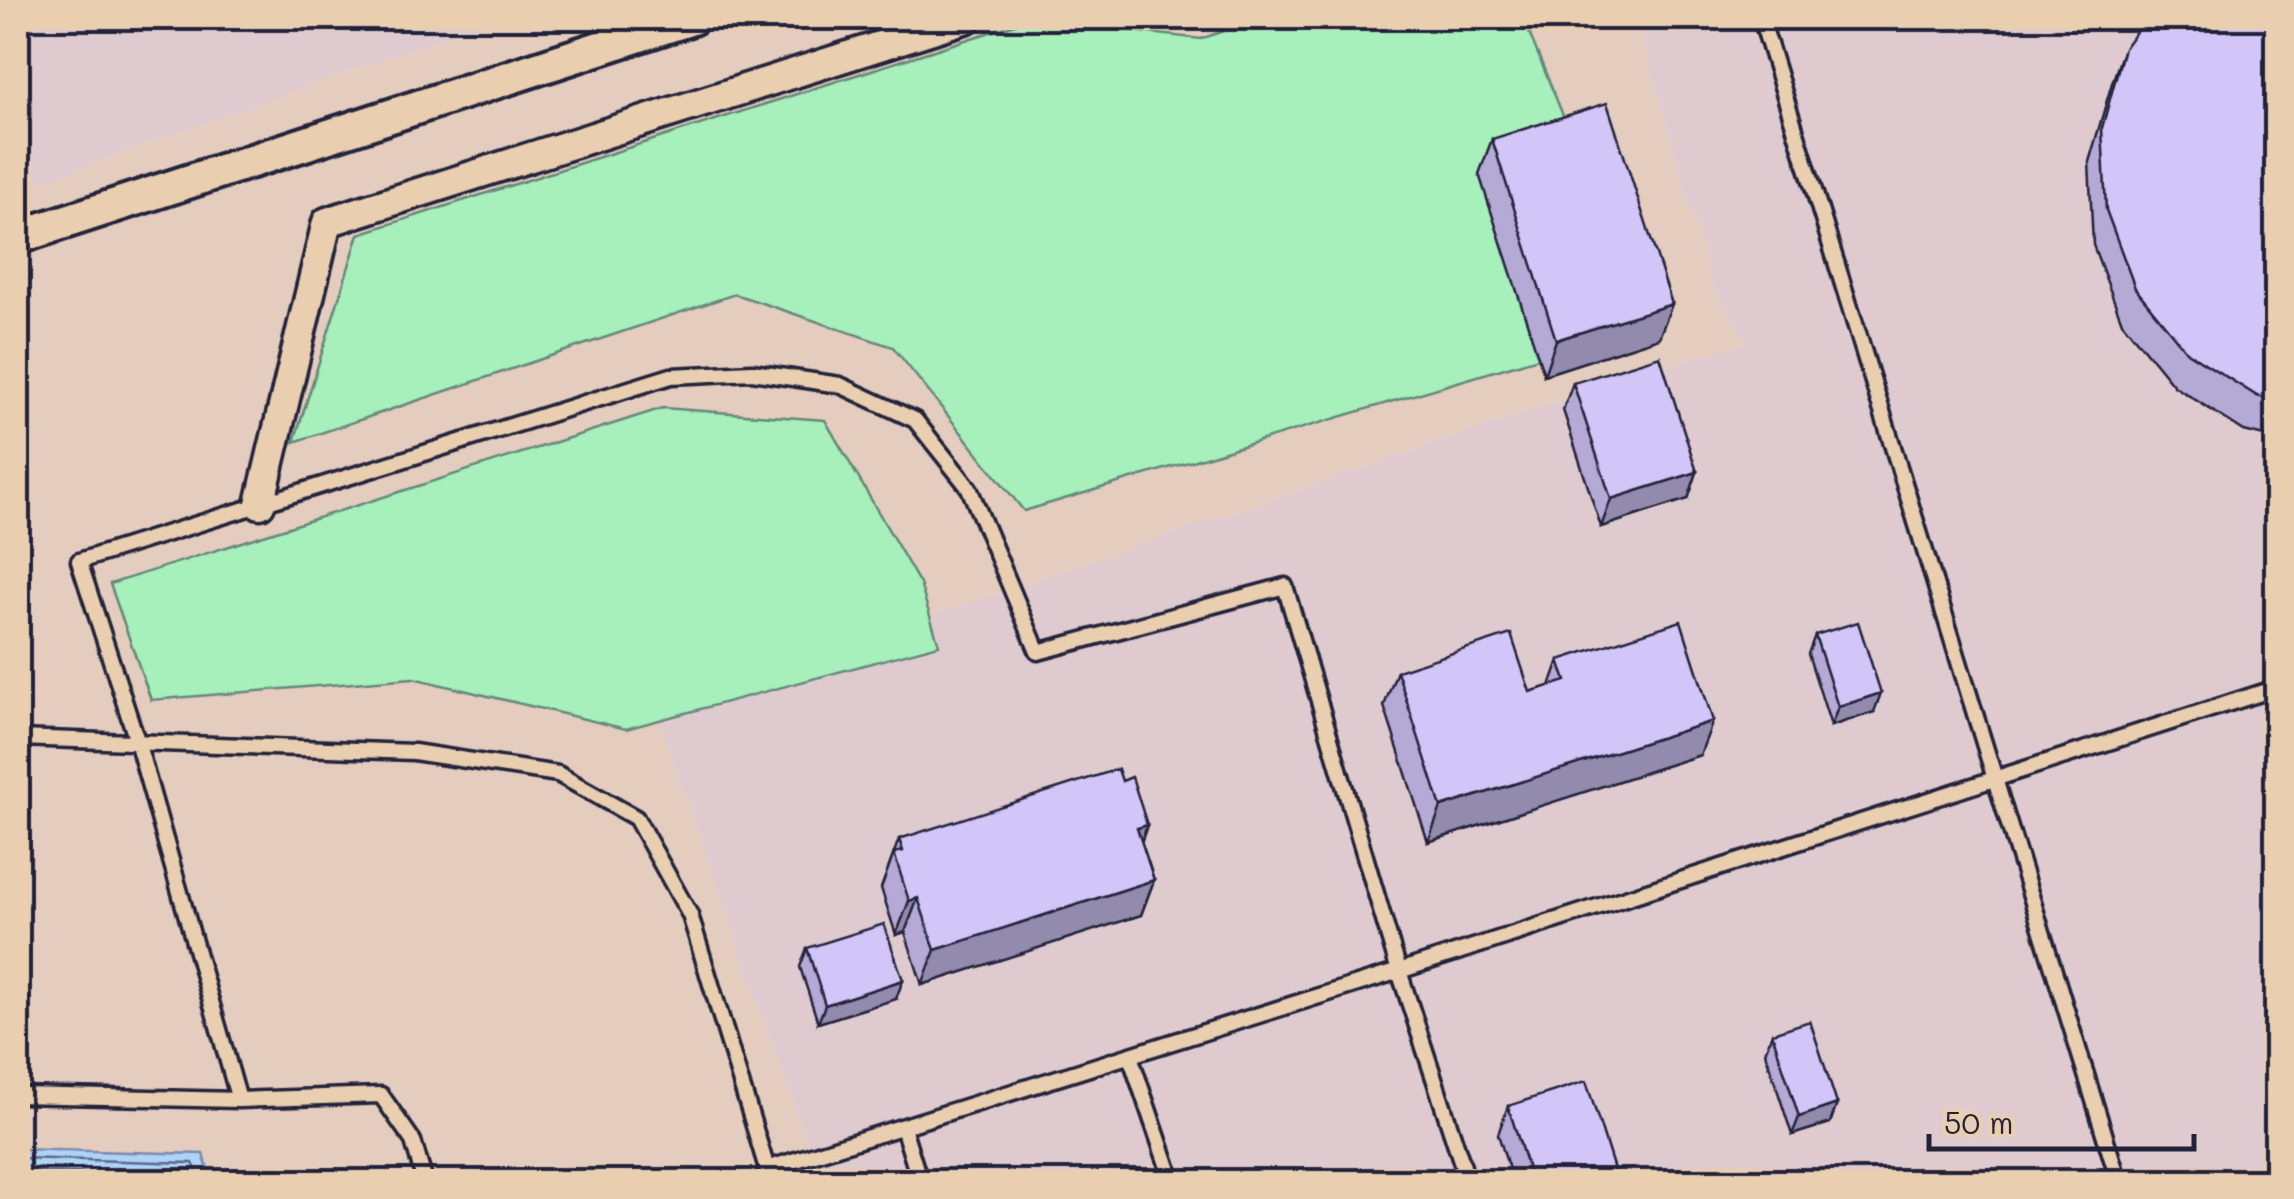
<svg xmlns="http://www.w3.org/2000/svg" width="2294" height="1199" font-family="Mali,sans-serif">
  <rect width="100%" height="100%" fill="#e4cdbe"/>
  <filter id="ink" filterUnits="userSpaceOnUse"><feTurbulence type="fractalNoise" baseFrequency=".01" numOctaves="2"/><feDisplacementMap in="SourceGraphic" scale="20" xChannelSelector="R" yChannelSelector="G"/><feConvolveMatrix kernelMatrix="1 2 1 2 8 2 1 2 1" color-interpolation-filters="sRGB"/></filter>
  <g filter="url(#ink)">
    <!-- built -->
    <path fill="#dfcbcf" d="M18 18H497L18 190Z
      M1636 18H2276V1181H820L655 710 1645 372 1746 343 1712 284Z"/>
    <!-- green -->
    <path fill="#a7efbb" stroke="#64887b" stroke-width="2.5" d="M1259 18H1523L1649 325 1024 511 893 347 735 294 294 442 359 234 1031 19 1201 39Z
      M663 408 825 420 920 584 939 645 626 729 413 678 151 700 110 584Z"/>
    <!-- water -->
    <path fill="#afd2f7" stroke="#778cac" stroke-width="2.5" d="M18 1149 203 1154 212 1181H18Z"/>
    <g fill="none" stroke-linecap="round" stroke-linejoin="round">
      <!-- shore -->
      <path stroke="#5a6886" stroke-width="2.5" d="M18 1158 193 1163 202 1182
        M18 1171 183 1176 189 1182"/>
      <defs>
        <path id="service" d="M1761 18 2119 1182
          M18 738 414 752 558 774 636 818 690 915 771 1182
          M1130 1056 1173 1182
          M18 1095 239 1100 381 1095 413 1141 425 1182
          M239 1100 137 741 79 561 671 376 752 372 840 385 915 420 969 488 1038 652 1285 586 1399 971 1468 1182
          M903 1127 920 1182
          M767 1169 1399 971 2276 688"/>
        <path id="minor" d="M260 504 327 222 967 18"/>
        <path id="tertiary" d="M18 237 692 18"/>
      </defs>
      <!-- service casing -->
      <use href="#service" stroke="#22223b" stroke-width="21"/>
      <!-- minor casing -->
      <use href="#minor" stroke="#22223b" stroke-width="35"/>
      <!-- tertiary casing -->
      <use href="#tertiary" stroke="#22223b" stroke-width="40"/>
      <!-- service -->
      <use href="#service" stroke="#e9cfb0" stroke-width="14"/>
      <!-- minor -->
      <use href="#minor" stroke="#e9cfb0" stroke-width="28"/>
      <!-- tertiary -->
      <use href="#tertiary" stroke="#e9cfb0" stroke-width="32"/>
    </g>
    <!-- wall -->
    <path fill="#b5aad5" stroke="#22223b" stroke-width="2.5" d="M2276 18V439L2244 431 2174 386 2122 322 2093 245 2089 162 2112 83 2124 48Z
      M1492 139 1659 338 1544 375 1479 174Z
      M1573 383 1697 472 1688 499 1601 527 1563 410Z
      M1815 635 1874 712 1831 726 1808 654Z
      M1559 660 1700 755 1428 842 1384 706 1397 671 1530 692 1550 686Z
      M1122 781 1147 825 1141 842 1154 880 1141 915 922 985 905 932 896 935 881 888 899 839Z
      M807 948 896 999 818 1023 800 967Z
      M1772 1033 1837 1104 1830 1123 1792 1135 1765 1052Z
      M1508 1106 1618 1182H1513L1498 1134Z"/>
    <!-- shaded-wall -->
    <path fill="#938bae" stroke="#22223b" stroke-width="2.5" d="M1672 304 1659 338 1544 375 1556 340Z
      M1697 472 1688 499 1601 527 1611 499Z
      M1881 693 1874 712 1831 726 1838 707Z
      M1713 721 1700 755 1428 842 1441 807Z
      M1147 825 1135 860 1137 828Z
      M1154 880 1141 915 922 985 935 950Z
      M918 898 905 932 896 935 909 901Z
      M903 980 896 999 818 1023 825 1005Z
      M1837 1104 1830 1123 1792 1135 1799 1117Z"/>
    <!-- building -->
    <path fill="#d2c6f8" stroke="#22223b" stroke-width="2.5" d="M2146 18H2276V401L2257 396 2187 352 2135 288 2106 210 2102 128 2124 48Z
      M1607 103 1672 304 1556 340 1492 139Z
      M1660 356 1697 472 1611 499 1573 383Z
      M1681 621 1713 721 1441 807 1397 671 1511 634 1530 692 1566 681 1559 660Z
      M1858 622 1881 693 1838 707 1815 635Z
      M1118 769 1122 781 1132 777 1147 825 1137 828 1154 880 935 950 918 898 909 901 894 853 903 851 899 839Z
      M884 924 903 980 825 1005 807 948Z
      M1810 1021 1837 1104 1799 1117 1772 1033Z
      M1586 1081 1618 1182H1532L1508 1106Z"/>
  </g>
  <!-- margin -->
  <rect width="2294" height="1199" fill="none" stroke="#e9cfb0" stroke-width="60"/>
  <rect x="30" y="30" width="2234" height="1139" fill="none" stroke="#22223b" stroke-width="4" filter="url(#ink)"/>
  <!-- scale -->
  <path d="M1929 1134v15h265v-15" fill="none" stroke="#22223b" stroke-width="5"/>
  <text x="1944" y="1134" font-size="30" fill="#22223b" stroke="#e9cfb0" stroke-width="8" paint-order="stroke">50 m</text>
</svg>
